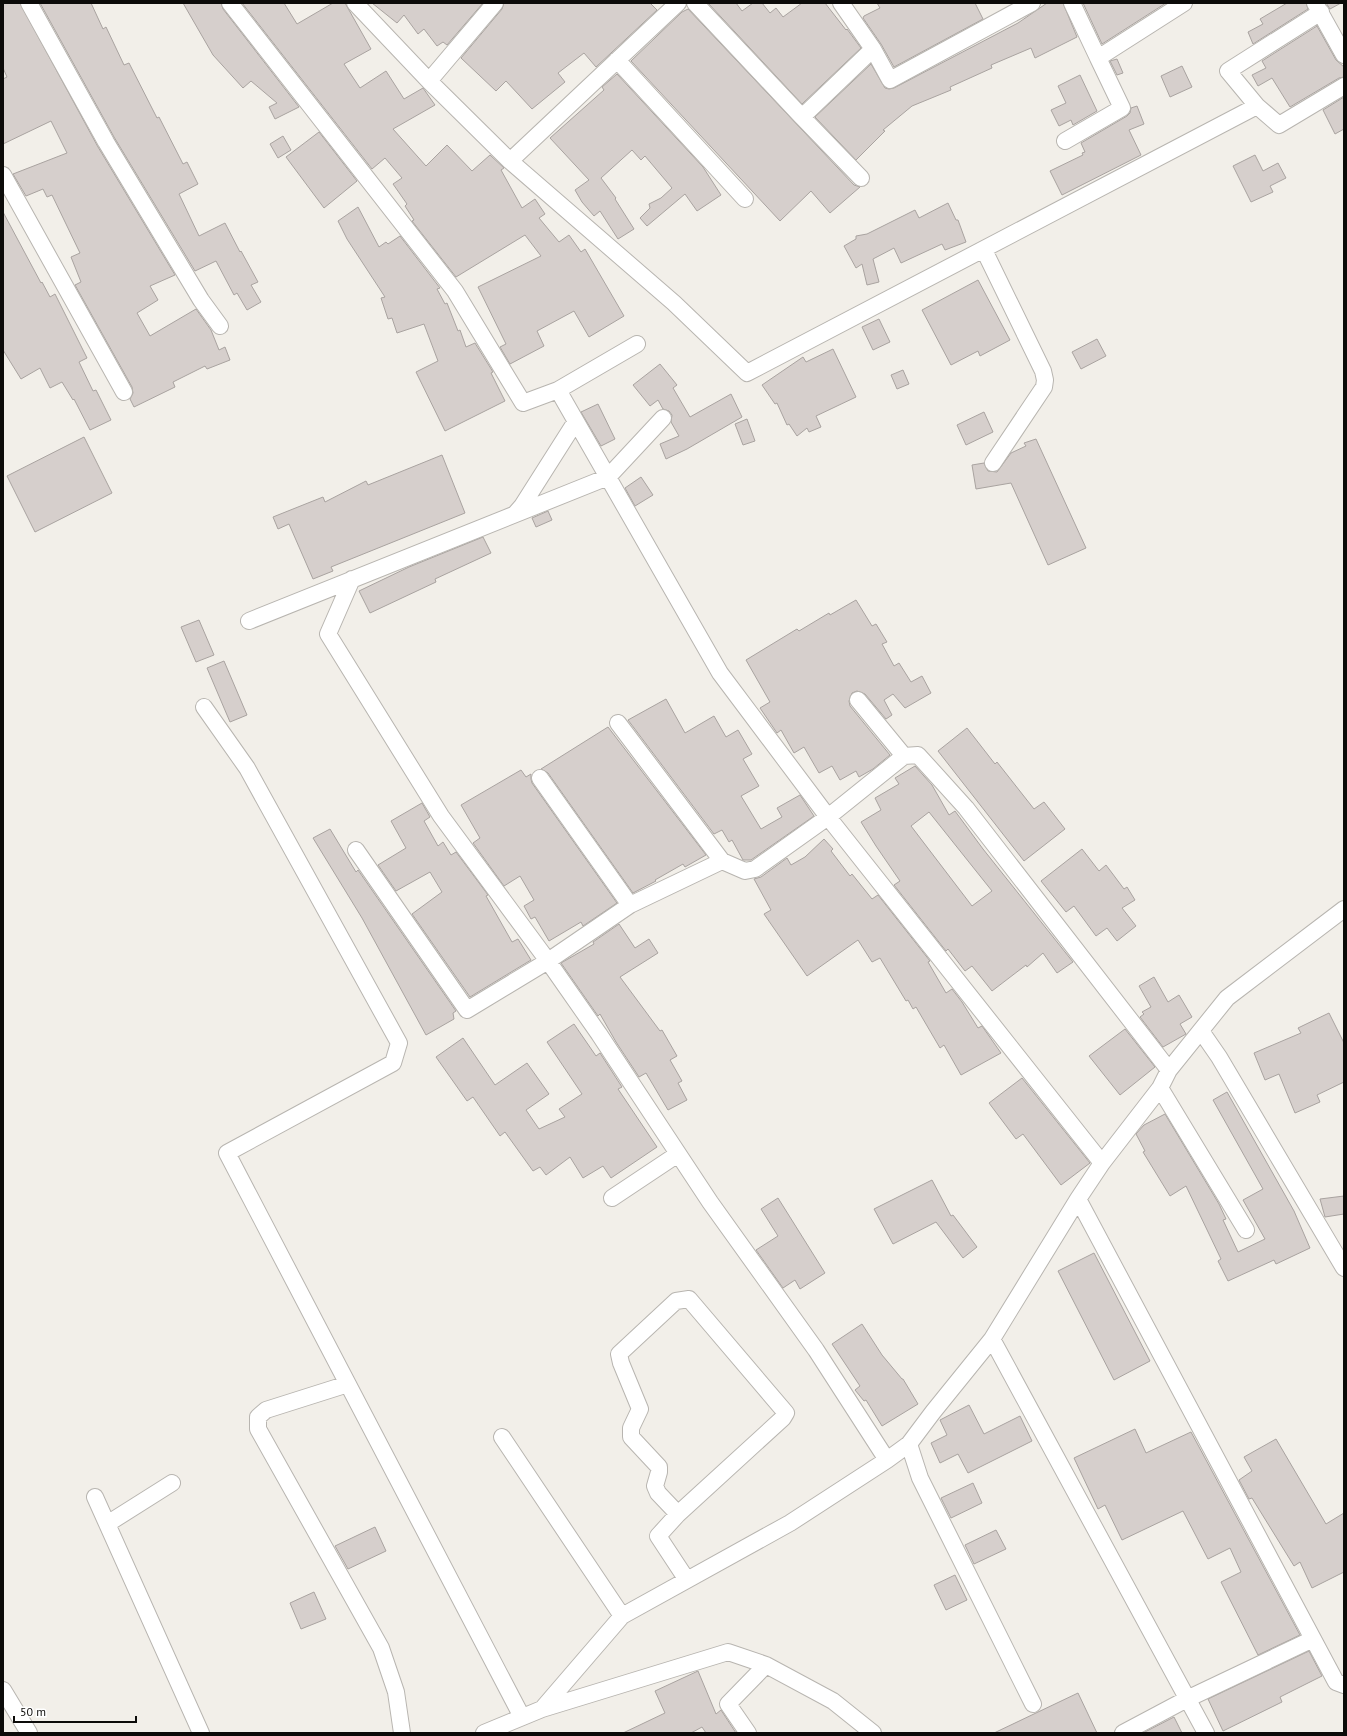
<svg xmlns="http://www.w3.org/2000/svg" width="1347" height="1736" font-family="'PT Sans',sans-serif">
  <rect width="100%" height="100%" fill="#f2efe9"/>
  <!-- building -->
  <path fill="#d6cfcc" stroke="#a9a3a0" fill-rule="evenodd" d="M3 3H20L98 147 175 275 150 286 158 300 137 313 150 336 196 309 211 330 219 350 225 347 230 360 207 369 205 366 173 382 175 387 134 407 130 399 133 393 132 387 75 285 81 282 71 257 80 253 52 195 47 197 43 189 26 196 13 174 67 153 51 121 3 144V79L7 77 3 68Z
    M40 3H91L103 29 106 27 124 65 129 63 157 118 159 117 183 164 187 162 198 184 179 194 199 236 225 223 240 252 241 251 258 282 251 285 261 302 247 310 237 293 234 295 216 261 195 271 114 137Z
    M183 3H221L223 9 299 107 275 119 269 107 277 103 251 81 243 88 213 55Z
    M242 3H284L297 24 333 3H345L371 49 344 64 360 88 386 71 404 99 423 88 435 105 393 129 426 166 447 145 472 171 490 155 504 168 501 170 522 208 535 199 545 214 539 218 559 242 569 235 581 252 585 249 624 316 589 337 574 311 537 331 544 346 510 364 500 347 506 344 478 287 541 256 525 235 456 277 412 221 414 220 405 206 407 204 393 184 402 178 385 158 372 169Z
    M372 3H483L447 45 443 42 437 46 424 29 418 34 404 15 397 23Z
    M504 3H650L657 10 596 67 584 53 558 73 565 82 532 109 506 81 496 91 461 58 502 9Z
    M708 3H736L742 11 753 3H762L770 13 776 8 783 17 802 3H825L846 30 847 29 861 48 802 104Z
    M877 3H975L983 19 894 67 881 44 863 18 864 16 880 8Z
    M1047 3H1063L1077 37 1035 58 1031 48 991 65 992 68 950 87 951 90 912 106 883 130 885 131 856 160 815 117 871 64 885 88 889 89 894 88 1018 23Z
    M1083 3H1166L1102 44Z
    M1287 3H1306L1308 9 1253 44 1248 32 1263 24 1260 19Z
    M1326 3H1341L1330 9Z
    M688 9 854 185 860 187 830 213 811 191 780 221 631 61 682 12Z
    M1317 26 1336 60 1344 67V77L1339 78 1290 107 1272 78 1258 86 1252 75 1266 68 1262 61Z
    M1117 59 1123 73 1117 75 1110 61Z
    M1182 66 1192 87 1170 97 1161 76Z
    M617 74 703 167 721 195 697 211 685 194 647 226 640 218 650 208 649 204 661 198 672 188 645 156 641 160 632 150 601 178 616 198 615 199 634 229 618 239 600 211 594 216 582 202 575 190 589 180 550 138 604 90 602 87Z
    M1080 75 1097 111 1073 125 1071 120 1059 126 1051 110 1066 103 1058 86Z
    M1344 97V129L1335 134 1323 110Z
    M1137 106 1144 124 1129 130 1141 155 1062 195 1050 171 1083 155 1082 153 1085 152 1081 143 1127 116 1130 113 1131 108Z
    M319 132 357 181 324 208 286 157Z
    M283 136 291 150 278 158 270 144Z
    M1255 155 1263 171 1278 163 1286 178 1270 186 1273 192 1251 202 1233 166Z
    M948 203 956 220H958L966 242 945 250 942 244 901 263 894 248 873 259 879 282 867 285 862 264 856 268 844 246 856 239V236L867 234 915 210 919 218Z
    M358 207 379 247 386 242 388 244 400 236 440 288 437 289 445 304 447 303 458 331 460 330 466 347 475 343 493 372 491 373 505 401 445 431 416 372 438 361 424 324 397 333 392 318 388 319 381 298 385 297 347 239 338 221Z
    M3 212 41 283 42 282 50 297 55 294 87 358 79 362 93 391 96 390 111 420 90 430 74 399 73 400 62 382 50 388 40 368 21 379 3 350Z
    M978 280 1010 340 980 356 978 351 951 365 922 310Z
    M879 319 890 342 873 350 862 327Z
    M1097 339 1106 356 1081 369 1072 352Z
    M833 349 856 397 816 416 821 427 809 432 807 428 797 436 789 424 787 425 777 403 775 404 762 385 803 357 806 362Z
    M660 364 677 385 673 388 690 417 731 394 742 417 687 449 666 459 660 444 679 436 671 422 672 415 669 411 663 409 658 400 650 406 633 385Z
    M903 370 909 384 897 389 891 375Z
    M598 404 615 439 601 446 581 412Z
    M984 412 993 432 966 445 957 425Z
    M747 419 755 441 743 445 735 424Z
    M84 437 112 493 35 532 7 476Z
    M1036 439 1086 548 1048 565 1011 483 976 489 972 465 984 463 988 471 997 472 1011 453 1026 446 1024 443Z
    M442 455 465 513 331 567 333 571 313 579 289 524 278 529 273 517 323 497 325 502 366 481 368 485Z
    M641 477 653 495 635 506 625 488Z
    M548 511 552 520 536 527 532 518Z
    M483 537 491 553 435 579 436 582 370 613 359 591 409 567Z
    M856 600 872 626 876 624 887 642 882 644 894 666 899 663 911 682 922 676 931 693 905 708 893 694 884 700 892 715 886 719 865 694 857 691 852 693 849 701 850 706 890 755 873 769 859 777 856 771 840 780 832 766 819 773 804 747 794 753 781 730 777 733 760 708 770 702 746 660 797 629 799 631 829 613 830 615Z
    M199 620 214 655 196 662 181 627Z
    M224 661 247 715 230 722 207 668Z
    M666 699 685 733 714 716 726 737 738 730 752 754 743 759 759 786 741 796 761 829 782 817 777 808 800 795 814 816 751 860H743L732 840 729 842 722 830 714 834 628 720Z
    M608 727 706 855 685 867 683 864 655 880 656 881 633 893 548 773 541 769Z
    M967 728 995 764 997 762 1034 809 1044 802 1065 829 1024 861 938 751Z
    M915 766 932 785 949 815 955 811 983 849 1073 962 1057 973 1043 953 1027 967 1026 965 992 991 972 966 965 971 948 949 946 951 894 885 900 881 876 846 861 822 881 810 875 798 899 784 895 778ZM929 812 992 891 972 906 911 826Z
    M521 770 526 777 531 774V779L532 783 617 903 583 926 581 922 549 941 535 917 531 919 524 906 534 900 520 876 504 886 473 843 480 838 461 805Z
    M422 803 430 817 424 821 438 846 443 842 451 855 456 852 488 895 486 896 512 942 518 939 531 960 470 997 412 914 442 892 430 872 396 891 378 865 406 848 391 821Z
    M330 829 356 872 358 870 456 1011 453 1013 454 1019 426 1035 362 918 313 838Z
    M824 839 833 849 831 851 850 876 852 874 872 899 878 895 930 961 928 962 946 993 952 989 962 1002 978 1028 982 1026 1001 1053 961 1075 944 1045 940 1048 916 1007 913 1009 908 1000 906 1001 880 958 872 962 858 940 807 976 764 914 771 910 754 879 761 877 787 858 791 865 805 857Z
    M1082 849 1099 871 1106 865 1124 889 1127 887 1135 900 1122 908 1136 926 1117 941 1107 928 1096 936 1074 906 1066 912 1041 881Z
    M619 924 635 948 649 939 658 953 620 977 660 1031 662 1030 677 1056 670 1060 682 1081 678 1083 687 1100 668 1110 646 1073 639 1077 616 1042 600 1014 598 1016 561 963 594 944 593 942Z
    M1154 977 1168 1002 1179 995 1192 1017 1180 1024 1186 1034 1163 1047 1140 1017 1144 1014 1142 1012 1151 1007 1139 986Z
    M1329 1013 1344 1043V1082L1317 1095 1320 1102 1295 1113 1279 1074 1265 1080 1254 1053 1301 1033 1298 1028Z
    M574 1024 596 1056 600 1053 622 1087 618 1089 657 1147 611 1178 603 1166 583 1178 570 1157 546 1175 540 1167 533 1171 505 1132 500 1136 473 1097 467 1101 436 1057 463 1038 495 1085 527 1063 549 1094 526 1110 539 1129 565 1117 559 1109 582 1094 547 1042Z
    M1125 1029 1155 1067 1120 1095 1089 1056Z
    M1022 1078 1090 1163 1061 1185 1023 1134 1016 1139 989 1103Z
    M1227 1092 1294 1211 1310 1248 1276 1264 1274 1260 1228 1281 1218 1261 1221 1259 1186 1186 1170 1196 1143 1152 1145 1151 1136 1134 1144 1125 1165 1114 1219 1204 1226 1219 1223 1220 1238 1252 1265 1239 1243 1200 1263 1189 1213 1100Z
    M932 1180 951 1216 953 1215 977 1247 963 1258 936 1222 893 1244 874 1209Z
    M1344 1196V1214L1325 1217 1320 1199Z
    M778 1198 825 1273 800 1289 795 1280 783 1288 756 1250 778 1236 761 1209Z
    M1094 1253 1150 1361 1114 1380 1058 1271Z
    M862 1324 882 1355 902 1379H903L918 1404 882 1426 866 1400 864 1401 855 1390 860 1386 832 1344Z
    M969 1405 984 1434 1020 1416 1032 1441 968 1473 958 1454 940 1463 931 1443 947 1435 940 1420Z
    M1135 1429 1146 1453 1191 1432 1300 1635 1258 1655 1221 1582 1241 1572 1230 1548 1208 1559 1183 1511 1122 1540 1105 1505 1098 1509 1074 1458Z
    M1276 1439 1326 1524 1344 1513V1572L1312 1588 1300 1562 1294 1566 1252 1498 1249 1499 1239 1480 1252 1471 1244 1457Z
    M973 1483 982 1503 951 1518 941 1498Z
    M375 1527 386 1551 348 1569 335 1546Z
    M996 1530 1006 1549 974 1564 965 1545Z
    M955 1575 967 1600 946 1610 934 1585Z
    M314 1592 326 1619 301 1629 290 1603Z
    M1309 1651 1322 1676 1280 1697 1282 1702 1223 1731 1208 1699Z
    M698 1671 716 1714 721 1710 736 1733H706L702 1727 691 1733H623L665 1713 655 1691Z
    M1078 1693 1097 1733H994Z
    M1174 1717 1182 1733H1143Z"/>
  <g fill="none" stroke-linecap="round" stroke-linejoin="round">
    <defs>
      <path id="minor" d="M29 3 106 142 201 300 220 326
        M230 3 455 291 523 403 558 390 720 673 828 817 1102 1163
        M355 3 429 81 510 161 674 303 747 373 1257 106
        M695 3 802 117 873 49
        M841 3 873 49 890 80 1032 3
        M1072 3 1098 58 1184 3
        M1315 3 1344 55
        M1321 12 1228 71 1257 106 1279 125 1344 86
        M617 60 745 199
        M429 81 495 3
        M802 117 861 178
        M1065 141 1122 108 1098 58
        M510 161 678 3
        M3 175 124 392
        M984 250 1043 371 1045 380 1044 387 993 463
        M558 390 637 344
        M515 514 522 506 576 421
        M352 579 328 634 441 816 548 961 467 1010 356 850
        M249 621 608 477 663 418
        M858 700 904 756
        M204 707 247 768 399 1043 393 1063 227 1153 522 1717
        M618 723 722 861 745 871 755 869 828 817 904 756 918 755 966 808 1169 1070
        M540 778 630 905 548 961 599 1034 710 1202 816 1350 887 1460
        M630 905 722 861
        M1201 1031 1219 1057 1344 1268
        M1160 1088 1246 1230
        M612 1198 678 1154
        M1078 1199 1336 1682 1344 1685
        M992 1339 1206 1733
        M348 1384 266 1410 258 1417V1429L381 1648 396 1692 402 1733
        M502 1437 622 1616
        M909 1444 920 1478 1033 1704
        M95 1497 201 1733
        M678 1514 783 1418 786 1413 689 1299 676 1301 619 1354 621 1363 640 1409 631 1428V1437L659 1467V1472L655 1486 658 1493 678 1514 658 1536 687 1580
        M107 1524 172 1483
        M3 1690 29 1733
        M542 1709 728 1652 766 1665 833 1701 873 1733
        M484 1733 542 1709 622 1616 790 1523 887 1460 909 1444 933 1412 992 1339 1078 1199 1102 1163 1160 1088 1169 1070 1227 998 1344 909
        M748 1733 728 1704 766 1665
        M1123 1733 1187 1699 1313 1639"/>
    </defs>
    <!-- minor casing -->
    <use href="#minor" stroke="#b8b5b0" stroke-width="18"/>
    <!-- minor -->
    <use href="#minor" stroke="#fff" stroke-width="16"/>
  </g>
  <!-- border -->
  <rect width="1347" height="1736" fill="none" stroke="#0c0b09" stroke-width="8"/>
  <!-- scale -->
  <path d="M14 1716v6h122v-6" fill="none" stroke="#0c0b09" stroke-width="2"/>
  <text x="20" y="1716" font-size="12" fill="#0c0b09" stroke="#ffffff" stroke-width="3" paint-order="stroke">50 m</text>
</svg>
